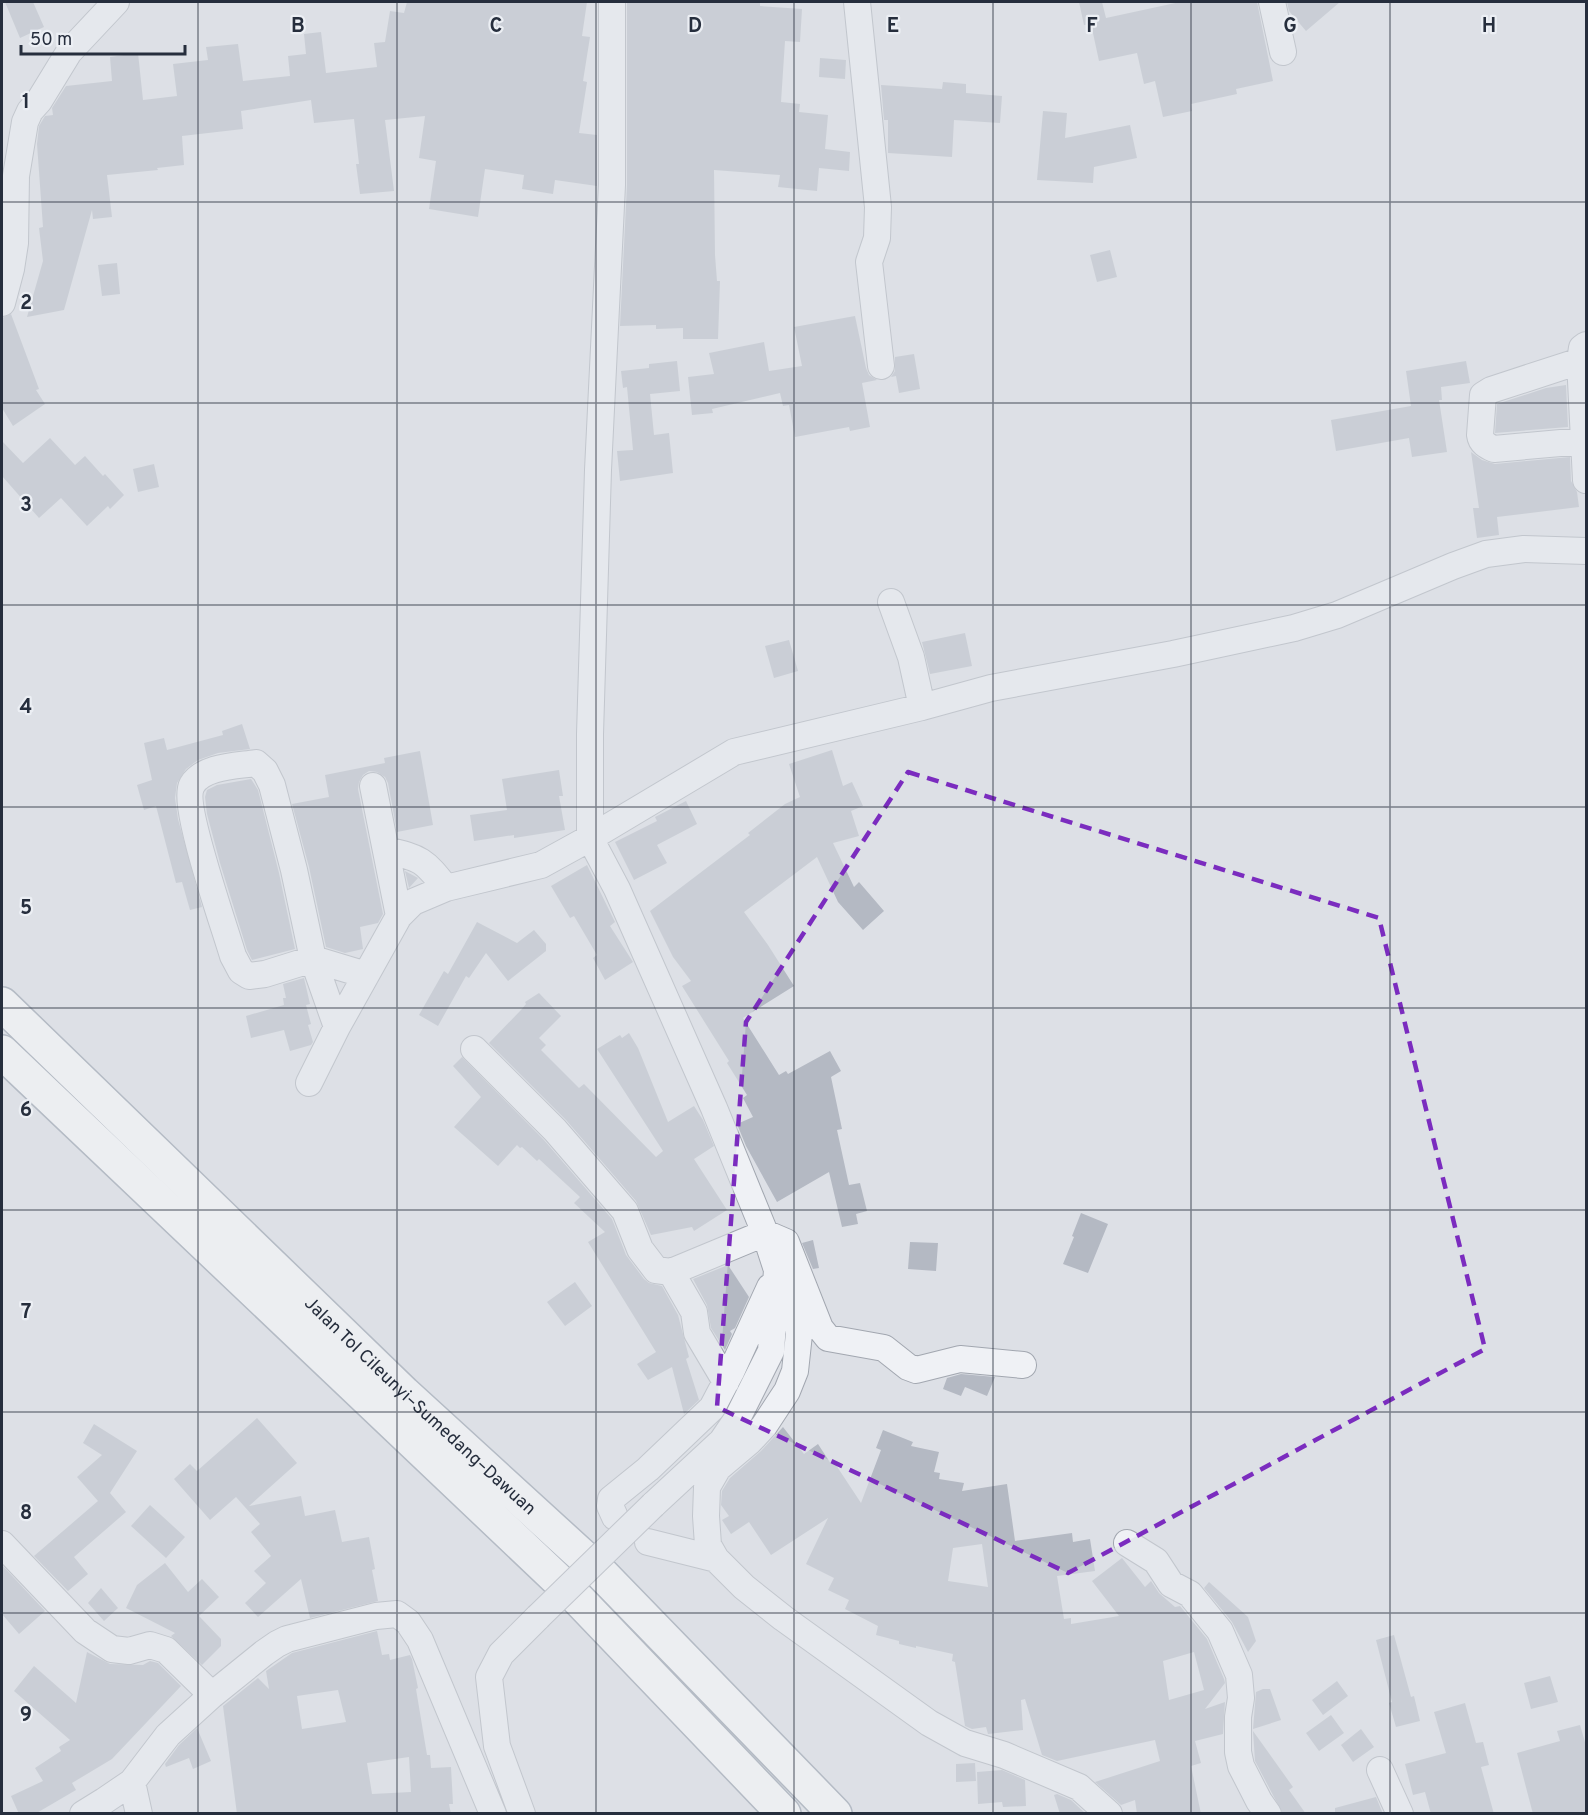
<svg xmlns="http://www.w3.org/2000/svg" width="1588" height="1815" font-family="Overpass,sans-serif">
  <rect width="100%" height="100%" fill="#dde0e6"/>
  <!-- building -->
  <path fill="#b4b9c3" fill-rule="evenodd" d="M5 2H33L44 27 20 38Z
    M407 2H587L582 36 590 37 583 81 587 82 579 133 597 135V186L555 180 553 194 522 189 524 175 485 169 478 217 429 209 436 161 419 158 425 116 385 120 394 191 360 194 356 164H359L354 119 314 123 311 100 241 111 243 129 182 136 184 165 157 168 158 170 107 175 112 217 93 219 92 210 64 310 27 317 43 261 39 228 43 227 37 144 39 126 45 116 53 115 52 108 66 86 112 81 110 57 138 53 143 100 177 96 173 64 208 60 206 47 238 44 243 81 290 76 288 56 306 54 304 34 321 32 326 73 377 67 374 43 385 42 390 11 404 13Z
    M627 2H760V6L802 9 800 42 785 41 781 102 800 104 799 112 828 115 825 149 850 152 849 171 819 168 817 191 778 187 780 175 714 170 715 255 717 281H720L718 339H683V328L656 329V325L620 326 627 185Z
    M1079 2H1102L1106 18 1180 2H1257L1273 81 1236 89 1237 94 1191 104 1192 111 1163 117 1155 81 1144 84 1137 53 1099 61 1091 24 1084 25Z
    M1287 2H1340L1306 31 1289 11Z
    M820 58 846 60 845 79 819 77Z
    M943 82 966 84V93L1002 96 1000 123 954 120 952 157 888 153V120H884L881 85 942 89Z
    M1043 111 1067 113 1065 138 1130 125 1137 158 1094 167 1093 183 1037 180Z
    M1110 250 1117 277 1097 282 1090 255Z
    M117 263 120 294 102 296 98 265Z
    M11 314 39 389 36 390 45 404 13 426 2 408V318Z
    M855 316 866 368 869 375 877 380 862 383 870 427 850 431 849 427 795 437 789 405 783 406 780 393 712 409 713 413 692 415 688 377 714 374 709 353 764 342 769 371 802 366 794 327Z
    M914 354 920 389 899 393 896 376 891 377 895 371V357Z
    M677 361 680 391 650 394 654 435 669 433 673 473 620 481 617 451 633 450 627 387 623 388 621 371 649 368V364Z
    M1466 361 1470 383 1441 387 1442 400H1439L1447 452 1412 457 1409 438 1336 451 1331 420 1411 406 1406 371Z
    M1566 385 1568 427 1495 433 1497 404 1546 388Z
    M50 438 75 465 85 456 103 476 105 474 124 495 110 509 108 506 87 526 61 498 39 518 2 476V441L23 463Z
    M1471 452 1482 460 1495 464 1570 457 1571 481 1577 492 1579 507 1497 517 1499 535 1477 538 1473 508H1479Z
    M154 464 159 487 138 492 133 469Z
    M965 633 972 666 930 674 922 642Z
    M789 640 798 671 774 678 765 646Z
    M242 724 250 749 218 753 198 760 186 769 177 783 175 798 178 819 202 907 190 910 182 882 176 883 156 806 144 810 137 785 152 780 144 743 164 738 167 750 223 735 222 731Z
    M832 750 843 786 852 782 863 806 851 811 859 836 833 843 854 887 859 882 884 911 863 930 838 902 817 857 744 912 768 945 794 986 743 1018 779 1075 786 1071 788 1074 830 1051 841 1071 831 1077 842 1129 837 1130 849 1185 860 1183 867 1211 856 1214 858 1224 842 1227 829 1172 777 1202 746 1146 737 1124 753 1117 743 1098 747 1095 727 1063 729 1061 682 986 691 981 673 957 650 911 750 835 748 833 785 804 800 797 789 764Z
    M420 751 433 825 397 832 388 783 385 777 377 772 369 771 363 775 359 782 358 789 383 914 378 923 360 927 363 949 345 953 326 947 309 867 292 804 329 797 325 775 385 763 384 758Z
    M559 770 563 796H559L565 830 514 838V835L474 841 470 815 507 810 502 779Z
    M251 779 258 790 279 873 295 949 252 960 247 950 220 863 207 814 205 797 207 790 217 785Z
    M686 801 697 824 657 845 667 863 634 880 615 842 657 821 655 817Z
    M587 865 615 922 610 926 633 962 605 980 593 958 597 955 574 916 570 918 551 886Z
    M405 871 418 878 409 888Z
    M477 922 517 943 534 930 546 944V951L508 981 486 953 469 978 466 976 438 1026 419 1015 444 971 448 974Z
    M304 978 310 1004 306 1005 311 1024 308 1025 313 1042 311 1045 290 1051 284 1030 251 1038 246 1016 284 1005 283 998H286L283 984Z
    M539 993 561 1016 539 1038 546 1045 541 1050 579 1088 584 1084 656 1157 663 1151 597 1049 620 1035 622 1038 629 1033 638 1048 668 1122 694 1106 703 1120 714 1146 694 1159 727 1210 694 1231 692 1227 651 1235 636 1201 566 1120 489 1043 521 1010 526 1004 525 1002Z
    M462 1057 544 1140 612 1219 626 1255 644 1279 649 1283 662 1286 678 1315 689 1357 686 1359 699 1400 684 1414 672 1367 648 1380 637 1364 656 1352 588 1242 605 1232 574 1203 580 1197 539 1159 537 1161 522 1147 520 1148 517 1145 498 1166 454 1127 481 1097 453 1066Z
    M1081 1213 1108 1224 1088 1273 1063 1264 1074 1237 1072 1236Z
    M813 1240 819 1268 813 1269 802 1243Z
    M910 1242 938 1243 936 1271 908 1269Z
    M728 1265 749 1297 735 1328 730 1331 732 1334 725 1350 711 1328 707 1305 693 1279Z
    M575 1282 592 1306 565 1326 547 1302Z
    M961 1374 995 1377 987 1396 965 1387 961 1396 943 1389 947 1378Z
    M257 1418 297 1463 249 1506 301 1496 305 1516 335 1510 342 1542 369 1537 375 1569 372 1570 378 1601 310 1618 301 1579 258 1617 245 1603 266 1583 254 1571 271 1556 251 1532 260 1524 236 1497 210 1520 174 1479 190 1464 197 1471Z
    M94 1424 137 1451 110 1493 126 1512 74 1557 88 1574 68 1591 34 1556 98 1501 77 1477 102 1455 83 1443Z
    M783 1427 804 1454 818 1444 831 1464 834 1462 861 1503 881 1450 876 1448 883 1430 913 1442 911 1446 939 1452 934 1472 940 1473 939 1479 964 1483 962 1491 1007 1484 1015 1541 1072 1533 1073 1542 1090 1539 1095 1571 1057 1576 1064 1619 1071 1618V1624L1119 1616 1092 1581 1122 1558 1145 1587 1151 1581 1159 1593 1175 1607 1180 1606 1207 1639 1224 1679 1225 1683 1205 1709 1225 1702 1223 1734 1195 1741 1201 1763 1191 1766 1201 1814H1137L1135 1800 1121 1805 1095 1782 1160 1761 1155 1740 1057 1761 1042 1755 1025 1699 1021 1700 1023 1730 988 1734 986 1727 972 1729 965 1726 955 1662 952 1661 953 1654 916 1646V1648L899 1644V1641L876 1635 878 1626 845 1609 849 1600 828 1590 834 1578 806 1564 828 1518 771 1555 749 1522 731 1534 722 1520 729 1516 721 1505 722 1491 730 1478 761 1451ZM982 1544 988 1587 948 1581 953 1548ZM1194 1652 1204 1690 1169 1700 1163 1661Z
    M150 1505 185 1537 166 1558 131 1526Z
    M165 1563 188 1592 202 1579 219 1597 199 1616 221 1639V1646L202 1665 171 1636 175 1633 126 1608 137 1585Z
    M2 1565 45 1611 19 1634 2 1614Z
    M1209 1582 1248 1617 1256 1641 1248 1652 1232 1622 1204 1588Z
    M101 1588 118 1608 104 1621 88 1603Z
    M377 1631 382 1655 389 1654 390 1660 410 1655 412 1659 418 1688 416 1689 427 1755H430L431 1768 451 1767 453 1804H449L451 1814H237L223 1706 258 1678 269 1689 266 1671 292 1653ZM338 1690 346 1722 302 1729 297 1696ZM409 1757 411 1792 372 1794 367 1763Z
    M1394 1635 1411 1697 1414 1696 1420 1721 1396 1727 1389 1703 1392 1702 1376 1640Z
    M87 1652 110 1664 143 1665 150 1661 158 1663 181 1686 112 1759 72 1783 76 1790 35 1814H19L11 1796 43 1781 35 1768 61 1751 59 1747 70 1740 14 1691 34 1666 76 1703Z
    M1550 1676 1558 1702 1531 1709 1524 1683Z
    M1337 1681 1348 1696 1323 1715 1312 1700Z
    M1263 1689H1270L1281 1720 1253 1729 1256 1692Z
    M1465 1703 1476 1743 1483 1742 1489 1765 1481 1767 1494 1814H1431L1425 1792 1413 1795 1405 1764 1446 1753 1434 1712Z
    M1331 1715 1344 1733 1319 1751 1306 1733Z
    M1580 1725 1587 1749V1814H1533L1517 1753 1560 1741 1557 1731Z
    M197 1728 211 1761 193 1769 189 1758 166 1767 165 1764 179 1745Z
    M1361 1729 1374 1747 1353 1762 1341 1745Z
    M1253 1731 1293 1787 1289 1790 1306 1814H1283L1255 1761Z
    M975 1763 976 1781 956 1782V1764Z
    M1002 1770 1025 1780 1026 1806 1003 1807 1002 1802 978 1804 977 1772Z
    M1057 1794 1071 1800 1086 1814H1060L1054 1795Z
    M1376 1797 1383 1814H1335V1808Z"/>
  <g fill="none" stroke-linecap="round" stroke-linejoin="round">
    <defs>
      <path id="minor" d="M612 2V185L598 470 590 734V838L617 889 714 1108 765 1233 777 1270 771 1351 737 1419 722 1441 653 1505
        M857 2 878 207 877 238 869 262 881 366
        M1272 2 1283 52
        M2 303 11 269 15 243 16 176 25 122 30 111 39 101 69 52 116 2
        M1586 345 1582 348 1580 361 1586 480
        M1580 361 1491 390 1483 395 1480 435C1481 443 1487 446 1494 449L1583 441
        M891 602 911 657 922 707
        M373 786 399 916
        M386 850C421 858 424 860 446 888
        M337 1027 313 959 294 870 272 785 265 771 256 763C237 766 203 766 192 785 181 805 225 928 233 956L241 971 249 976 265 974 313 959 366 975
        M474 1049 555 1130 625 1211 640 1249 656 1270 671 1272 765 1233 786 1242 820 1328 828 1338 884 1348 908 1367 916 1370 960 1359 1023 1365
        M309 1083 337 1027 399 916 413 902 446 888 541 865 590 838 734 752 922 707 991 688 1173 654 1294 628 1337 615 1453 566 1486 554 1524 549 1586 551
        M777 1271 792 1297 797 1315 799 1334 795 1371 787 1391 764 1426 750 1441 718 1468 707 1487 706 1516 708 1545 716 1559 744 1587 783 1618 929 1723 965 1743 1004 1755 1079 1787 1109 1814
        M671 1272 694 1312 697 1333 726 1382
        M615 1517 610 1506 611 1499 648 1469 712 1408 731 1372 770 1287
        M648 1542 716 1559
        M1127 1543 1156 1561 1171 1584 1190 1594 1220 1631 1239 1675 1241 1698 1238 1717V1752L1241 1766 1259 1801 1268 1814
        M2 1544 85 1631 112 1649 129 1651 150 1645 166 1650 212 1695
        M1380 1770 1400 1814
        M83 1814 104 1801 132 1782
        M139 1814 132 1782 168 1735 212 1695 264 1653 277 1644 287 1639 376 1616 397 1614 408 1622 420 1640 493 1814
        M522 1814 497 1746 489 1677 501 1654 538 1617"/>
      <g id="highway">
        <path id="s1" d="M2 1004 404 1393 601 1573 835 1814"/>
        <path d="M2 1052 579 1600 784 1814"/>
      </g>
    </defs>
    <!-- minor casing -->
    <use href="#minor" stroke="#a2a7b0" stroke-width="28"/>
    <!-- highway casing -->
    <use href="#highway" stroke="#848e9d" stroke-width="36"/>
    <!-- minor -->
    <use href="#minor" stroke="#eff1f5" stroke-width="26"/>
    <!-- highway -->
    <use href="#highway" stroke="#fff" stroke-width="33"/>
    <defs>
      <path id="minor-bridge" d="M538 1617 653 1505"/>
    </defs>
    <!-- minor-bridge casing -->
    <use href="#minor-bridge" stroke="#a2a7b0" stroke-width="28" stroke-linecap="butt"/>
    <!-- minor-bridge -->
    <use href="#minor-bridge" stroke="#eff1f5" stroke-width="26"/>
  </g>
  <!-- marked area -->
  <path d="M0 0H1588V1815H0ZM908 772 1379 918 1485 1349 1068 1573 717 1407 746 1022Z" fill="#dde0e6" fill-opacity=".55" fill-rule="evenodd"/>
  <path fill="none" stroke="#7b2cbf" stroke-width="4.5" stroke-dasharray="12 8" stroke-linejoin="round" d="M908 772 1379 918 1485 1349 1068 1573 717 1407 746 1022Z"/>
  <!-- grid -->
  <path fill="none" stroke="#262e3d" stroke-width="1.5" stroke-opacity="0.55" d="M198 2V1814M397 2V1814M596 2V1814M794 2V1814M993 2V1814M1191 2V1814M1390 2V1814M2 202H1586M2 403H1586M2 605H1586M2 807H1586M2 1008H1586M2 1210H1586M2 1412H1586M2 1613H1586"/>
  <g text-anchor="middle" stroke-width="4.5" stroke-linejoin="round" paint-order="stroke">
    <!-- street labels -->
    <g font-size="18" fill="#262e3d" stroke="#eceff4">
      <text dy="6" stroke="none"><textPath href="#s1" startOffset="580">Jalan Tol Cileunyi–Sumedang–Dawuan</textPath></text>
    </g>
  </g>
  <g font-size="20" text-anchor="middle" font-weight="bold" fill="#262e3d" stroke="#eceff4" stroke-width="4.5" stroke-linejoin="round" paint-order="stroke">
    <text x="298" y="32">B</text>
    <text x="496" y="32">C</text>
    <text x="695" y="32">D</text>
    <text x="893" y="32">E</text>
    <text x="1092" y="32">F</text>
    <text x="1290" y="32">G</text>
    <text x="1489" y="32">H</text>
    <text x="26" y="108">1</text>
    <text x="26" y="309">2</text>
    <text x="26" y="511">3</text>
    <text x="26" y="713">4</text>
    <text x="26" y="914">5</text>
    <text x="26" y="1116">6</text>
    <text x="26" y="1318">7</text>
    <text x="26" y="1519">8</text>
    <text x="26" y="1721">9</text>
  </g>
  <!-- border -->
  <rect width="1588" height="1815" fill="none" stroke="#262e3d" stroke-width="6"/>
  <!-- scale -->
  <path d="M21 45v9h164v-9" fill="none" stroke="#262e3d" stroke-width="3"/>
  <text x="30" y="45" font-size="18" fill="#262e3d" stroke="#eceff4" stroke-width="4.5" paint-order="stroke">50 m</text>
</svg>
